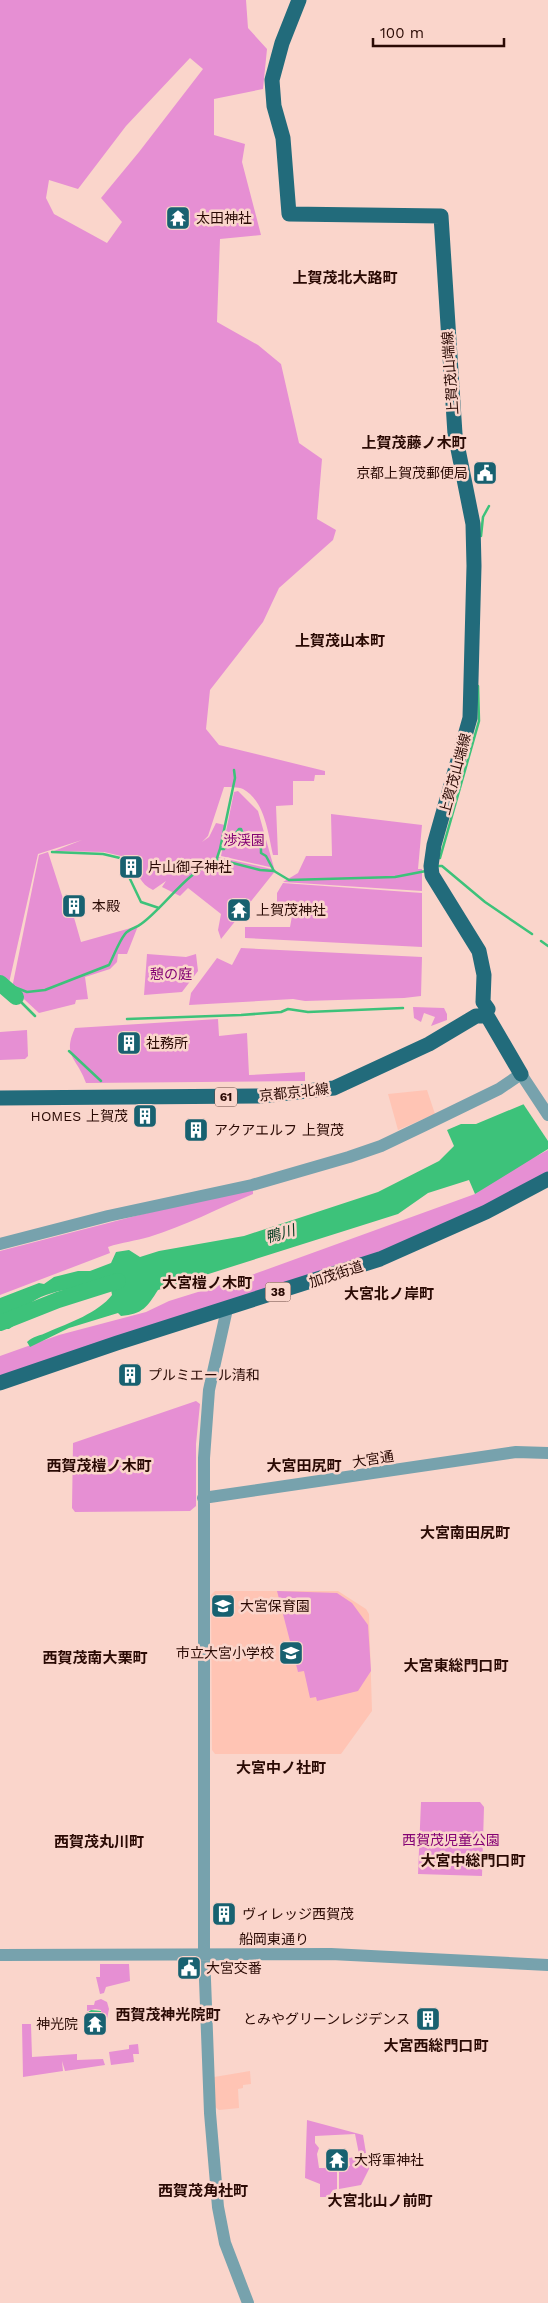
<svg xmlns="http://www.w3.org/2000/svg" width="548" height="2303" font-family="'Work Sans','Noto Sans JP',sans-serif">
  <rect width="100%" height="100%" fill="#fad5cb"/>
  <!-- built -->
  <path fill="#ffc4b4" d="M427 1090 435 1114 398 1130 388 1094Z
    M215 1591H338L366 1609 369 1614 372 1711 341 1754H215L212 1750 211 1595Z
    M250 2071 251 2084 243 2085V2088L238 2089 239 2108 219 2110 215 2107 214 2077Z"/>
  <!-- green -->
  <path fill="#e68fd3" fill-rule="evenodd" d="M0 0H246L248 28 267 49 263 89 214 99V135L245 144 242 162 261 235 220 239 217 322 258 345 281 364 299 443 322 459 317 519 336 530 333 540 279 588 263 622 210 690 206 729 219 745 325 771V775H315L314 781H293V805L276 806 278 855H273C268 833 265 801 243 789 238 787 229 787 224 787L208 836 202 842 209 837 216 823 225 825 218 857 276 870 221 939 218 930 221 914 188 888 180 896 162 887 166 881 153 890C140 884 137 873 133 861L125 864 121 856 104 852 54 851 82 840 38 854 9 983 0 977ZM190 58 203 69 139 152 101 198 122 222 107 243 54 214 46 198 49 180 78 189 126 126Z
    M238 791 258 811 274 868 221 856 234 792Z
    M331 814 422 825 418 869H422V891L283 882 298 873 306 856H332Z
    M48 852 68 914H73L81 942 138 926 127 954H118L117 962 110 969 85 977 88 999 76 1000 75 1004 39 1013 12 988 39 855Z
    M283 883 422 893V947L245 938V927H290L292 916 286 904H277V893Z
    M241 948 422 957 421 996 404 998 305 1001 293 999 189 1005 191 993 217 958 232 965Z
    M147 954 186 957 196 954 198 971 182 992 144 995Z
    M413 1007 444 1008 447 1014V1020L431 1026 435 1017 424 1013 421 1022 414 1018Z
    M218 1019 219 1036 247 1033 249 1075 305 1072V1081L86 1083C77 1057 62 1057 75 1028Z
    M27 1030 28 1056 25 1059 0 1060V1032Z
    M548 1150V1175L409 1245 0 1378V1356L59 1335 146 1312 169 1301 246 1277 475 1194 510 1170Z
    M253 1189V1194C219 1208 185 1226 149 1237 136 1241 122 1242 108 1247L110 1253 0 1295V1251L143 1214Z
    M196 1401 200 1404 196 1444V1506L190 1511 75 1512 72 1508 73 1443Z
    M277 1591 337 1593 352 1603 368 1625 371 1671 358 1691 317 1701 316 1697 310 1698 304 1671 298 1672Z
    M421 1802H480L484 1807 482 1876 418 1874Z
    M100 1964H129L130 1981 106 1987 104 1993 100 1994 96 1977H100Z
    M101 1999 107 2002 109 2009 107 2019 101 2024V2010L95 2009 87 2011V2005H94L95 2001Z
    M22 2024H31L32 2057 77 2054V2060L103 2059 105 2065 65 2071 62 2061 63 2071 23 2077Z
    M138 2044 139 2054H133L134 2062 111 2065 109 2052 129 2049V2045Z
    M307 2120 363 2135 366 2153 359 2154 355 2134 315 2136V2143L319 2148 317 2154 319 2168H337V2189L333 2190 328 2197H320V2184L305 2178Z
    M367 2155 370 2167 361 2185 339 2189V2166H350L349 2158Z"/>
  <!-- water -->
  <path fill="#3dc27a" d="M548 1094V1149L475 1194 469 1180 428 1193 398 1214 158 1290C147 1307 143 1314 121 1316L118 1313 69 1328 30 1347 27 1342C33 1336 40 1336 48 1332 69 1323 98 1313 112 1295L111 1289C85 1285 24 1289 19 1322L9 1329H0V1298L39 1283 44 1284 54 1277 78 1271H90L111 1263 116 1252 129 1250 140 1257 159 1251 244 1236 378 1192 439 1161 454 1146 447 1130 461 1124H476Z
    M91 2010 101 2011 100 2036 96 2034V2023L88 2018 87 2013Z"/>
  <!-- pier -->
  <path fill="#fad5cb" d="M548 1092V1141L522 1102Z"/>
  <g fill="none" stroke-linecap="round" stroke-linejoin="round">
    <!-- stream -->
    <path stroke="#3dc27a" stroke-width="2.5" d="M481 536 483 517 489 506
      M220 849 235 778 234 770
      M52 852 103 854 120 858 141 902 159 908
      M440 858 479 721 478 686
      M216 861 220 849H224L239 829H241L245 839 252 841 261 848V853L266 856 274 871
      M436 866H442L485 902 532 934
      M541 941 548 946
      M4 986 9 985 27 992 45 990 109 965C114 956 118 943 125 934 129 929 136 928 141 924 166 906 190 866 221 860L260 870 274 871 289 880 395 877 426 871
      M16 997 35 1016
      M127 1019 241 1015 281 1012 288 1009 308 1012 403 1008
      M69 1051 101 1081"/>
    <!-- river -->
    <path stroke="#3dc27a" stroke-width="16" d="M0 983 16 997
      M0 1323 58 1300 118 1281"/>
    <!-- minor -->
    <path stroke="#77a2ad" stroke-width="12" d="M0 1244 108 1216 252 1185 349 1157 381 1146 425 1125 499 1089 521 1074 548 1115
      M227 1309 209 1390 204 1458V1953L210 2113 218 2207 225 2243 248 2303
      M203 1498 516 1452 548 1453
      M0 1955 331 1954 548 1965"/>
    <!-- major -->
    <path stroke="#226b7b" stroke-width="15" d="M299 0 282 43 272 80 274 106 283 138 289 214 441 216 455 434 473 524 474 566 470 718 434 845 431 866 432 875 479 951 484 975 483 1002
      M486 1014 521 1074
      M0 1098 261 1096 334 1088 429 1044 476 1016H484L488 1009 483 1002
      M0 1383 117 1343 380 1259 486 1212 548 1179"/>
  </g>
  <!-- icons -->
  <defs>
    <symbol id="temple-square" viewBox="-11 -11 22 22"><rect x="-9" y="-9" width="18" height="18" rx="4" fill="#186170" stroke="#fad5cb"/><path d="M0-6L5-2H3V0L6.5 2.5H4V6H1.5V3h-3V6H-4V2.5H-6.5L-3 0V-2H-5Z" fill="#fff"/></symbol>
    <symbol id="civic-square" viewBox="-11 -11 22 22"><rect x="-9" y="-9" width="18" height="18" rx="4" fill="#186170" stroke="#fad5cb"/><path d="M-.6-6.5H3V-4.5H.6V-3L4-1V1h2V6H-6V1h2V-1L-.6-3ZM-1.2 2.5V6h2.4V2.5Z" fill="#fff"/></symbol>
    <symbol id="building-square" viewBox="-11 -11 22 22"><rect x="-9" y="-9" width="18" height="18" rx="4" fill="#186170" stroke="#fad5cb"/><path d="M-4-6H4V6H1V3H-1V6H-4ZM-2.5-4.3h1.7v1.8h-1.7ZM.8-4.3h1.7v1.8H.8ZM-2.5-1h1.7V.8h-1.7ZM.8-1h1.7V.8H.8Z" fill="#fff"/></symbol>
    <symbol id="school-square" viewBox="-11 -11 22 22"><rect x="-9" y="-9" width="18" height="18" rx="4" fill="#186170" stroke="#fad5cb"/><path d="M0-5L7-2L0 1L-7-2ZM-4 1L0 2.5L4 1V4Q0 6-4 4Z" fill="#fff"/></symbol>
  </defs>
  <g fill-rule="evenodd">
    <use href="#temple-square" x="164" y="204" width="28" height="28"/>
    <use href="#civic-square" x="471" y="459" width="28" height="28"/>
    <use href="#building-square" x="117" y="853" width="28" height="28"/>
    <use href="#building-square" x="60" y="892" width="28" height="28"/>
    <use href="#temple-square" x="225" y="896" width="28" height="28"/>
    <use href="#building-square" x="115" y="1029" width="28" height="28"/>
    <use href="#building-square" x="131" y="1102" width="28" height="28"/>
    <use href="#building-square" x="182" y="1116" width="28" height="28"/>
    <use href="#building-square" x="116" y="1361" width="28" height="28"/>
    <use href="#school-square" x="209" y="1592" width="28" height="28"/>
    <use href="#school-square" x="277" y="1639" width="28" height="28"/>
    <use href="#building-square" x="210" y="1900" width="28" height="28"/>
    <use href="#civic-square" x="175" y="1954" width="28" height="28"/>
    <use href="#building-square" x="414" y="2005" width="28" height="28"/>
    <use href="#temple-square" x="81" y="2010" width="28" height="28"/>
    <use href="#temple-square" x="323" y="2146" width="28" height="28"/>
  </g>
  <g text-anchor="middle" stroke-width="5" stroke-linejoin="round" paint-order="stroke">
    <!-- shield labels -->
    <g fill="#fad5cb" stroke="#684740" stroke-width="1">
      <rect x="215" y="1087.5" width="22" height="19" rx="4"/>
      <rect x="265.5" y="1282.5" width="25" height="19" rx="4"/>
    </g>
    <g font-size="12" font-weight="bold" fill="#2a0a04">
      <text x="226" y="1101">61</text>
      <text x="278" y="1296">38</text>
    </g>
    <!-- poi labels -->
    <g font-size="14" fill="#2a0a04" stroke="#fad5cb" text-anchor="start">
      <text x="196" y="223">太田神社</text>
      <text x="468" y="478" text-anchor="end">京都上賀茂郵便局</text>
      <text x="148" y="872">片山御子神社</text>
      <text x="92" y="911">本殿</text>
      <text x="256" y="915">上賀茂神社</text>
      <text x="146" y="1048">社務所</text>
      <text x="128" y="1121" text-anchor="end">HOMES 上賀茂</text>
      <text x="214" y="1135">アクアエルフ 上賀茂</text>
      <text x="148" y="1380">プルミエール清和</text>
      <text x="240" y="1611">大宮保育園</text>
      <text x="274" y="1658" text-anchor="end">市立大宮小学校</text>
      <text x="242" y="1919">ヴィレッジ西賀茂</text>
      <text x="206" y="1973">大宮交番</text>
      <text x="410" y="2024" text-anchor="end">とみやグリーンレジデンス</text>
      <text x="78" y="2029" text-anchor="end">神光院</text>
      <text x="354" y="2165">大将軍神社</text>
    </g>
    <!-- street labels -->
    <g font-size="14" fill="#2a0a04" stroke="#fad5cb">
      <text transform="translate(450 373) rotate(-94)" y="5">上賀茂山端線</text>
      <text transform="translate(455 774) rotate(-75)" y="5">上賀茂山端線</text>
      <text transform="translate(294 1092) rotate(-6)" y="5">京都京北線</text>
      <text transform="translate(336 1274) rotate(-18)" y="5">加茂街道</text>
      <text transform="translate(373 1459) rotate(-9)" y="5">大宮通</text>
      <text x="274" y="1944">船岡東通り</text>
    </g>
    <!-- park labels -->
    <g font-size="14" fill="#840274" stroke="#fad5cb">
      <text x="244" y="845">渉渓園</text>
      <text x="171" y="979">憩の庭</text>
      <text x="451" y="1845">西賀茂児童公園</text>
    </g>
    <!-- neighbourhood labels -->
    <g font-size="15" font-weight="bold" fill="#2a0a04" stroke="#fad5cb">
      <text x="345" y="283">上賀茂北大路町</text>
      <text x="414" y="448">上賀茂藤ノ木町</text>
      <text x="340" y="646">上賀茂山本町</text>
      <text x="207" y="1288">大宮榿ノ木町</text>
      <text x="389" y="1299">大宮北ノ岸町</text>
      <text x="99" y="1471">西賀茂榿ノ木町</text>
      <text x="304" y="1471">大宮田尻町</text>
      <text x="465" y="1538">大宮南田尻町</text>
      <text x="95" y="1663">西賀茂南大栗町</text>
      <text x="456" y="1671">大宮東総門口町</text>
      <text x="281" y="1773">大宮中ノ社町</text>
      <text x="99" y="1847">西賀茂丸川町</text>
      <text x="473" y="1866">大宮中総門口町</text>
      <text x="168" y="2020">西賀茂神光院町</text>
      <text x="436" y="2051">大宮西総門口町</text>
      <text x="203" y="2196">西賀茂角社町</text>
      <text x="380" y="2206">大宮北山ノ前町</text>
    </g>
    <!-- water labels -->
    <g font-size="15" font-style="italic" fill="#033c20" stroke="#fad5cb">
      <text transform="translate(280 1234) rotate(-16)" y="5">鴨川</text>
    </g>
  </g>
  <!-- scale -->
  <path d="M373 38v8h131v-8" fill="none" stroke="#2a0a04" stroke-width="2.5"/>
  <text x="380" y="38" font-size="15" fill="#2a0a04" stroke="#fad5cb" stroke-width="4" paint-order="stroke">100 m</text>
</svg>
